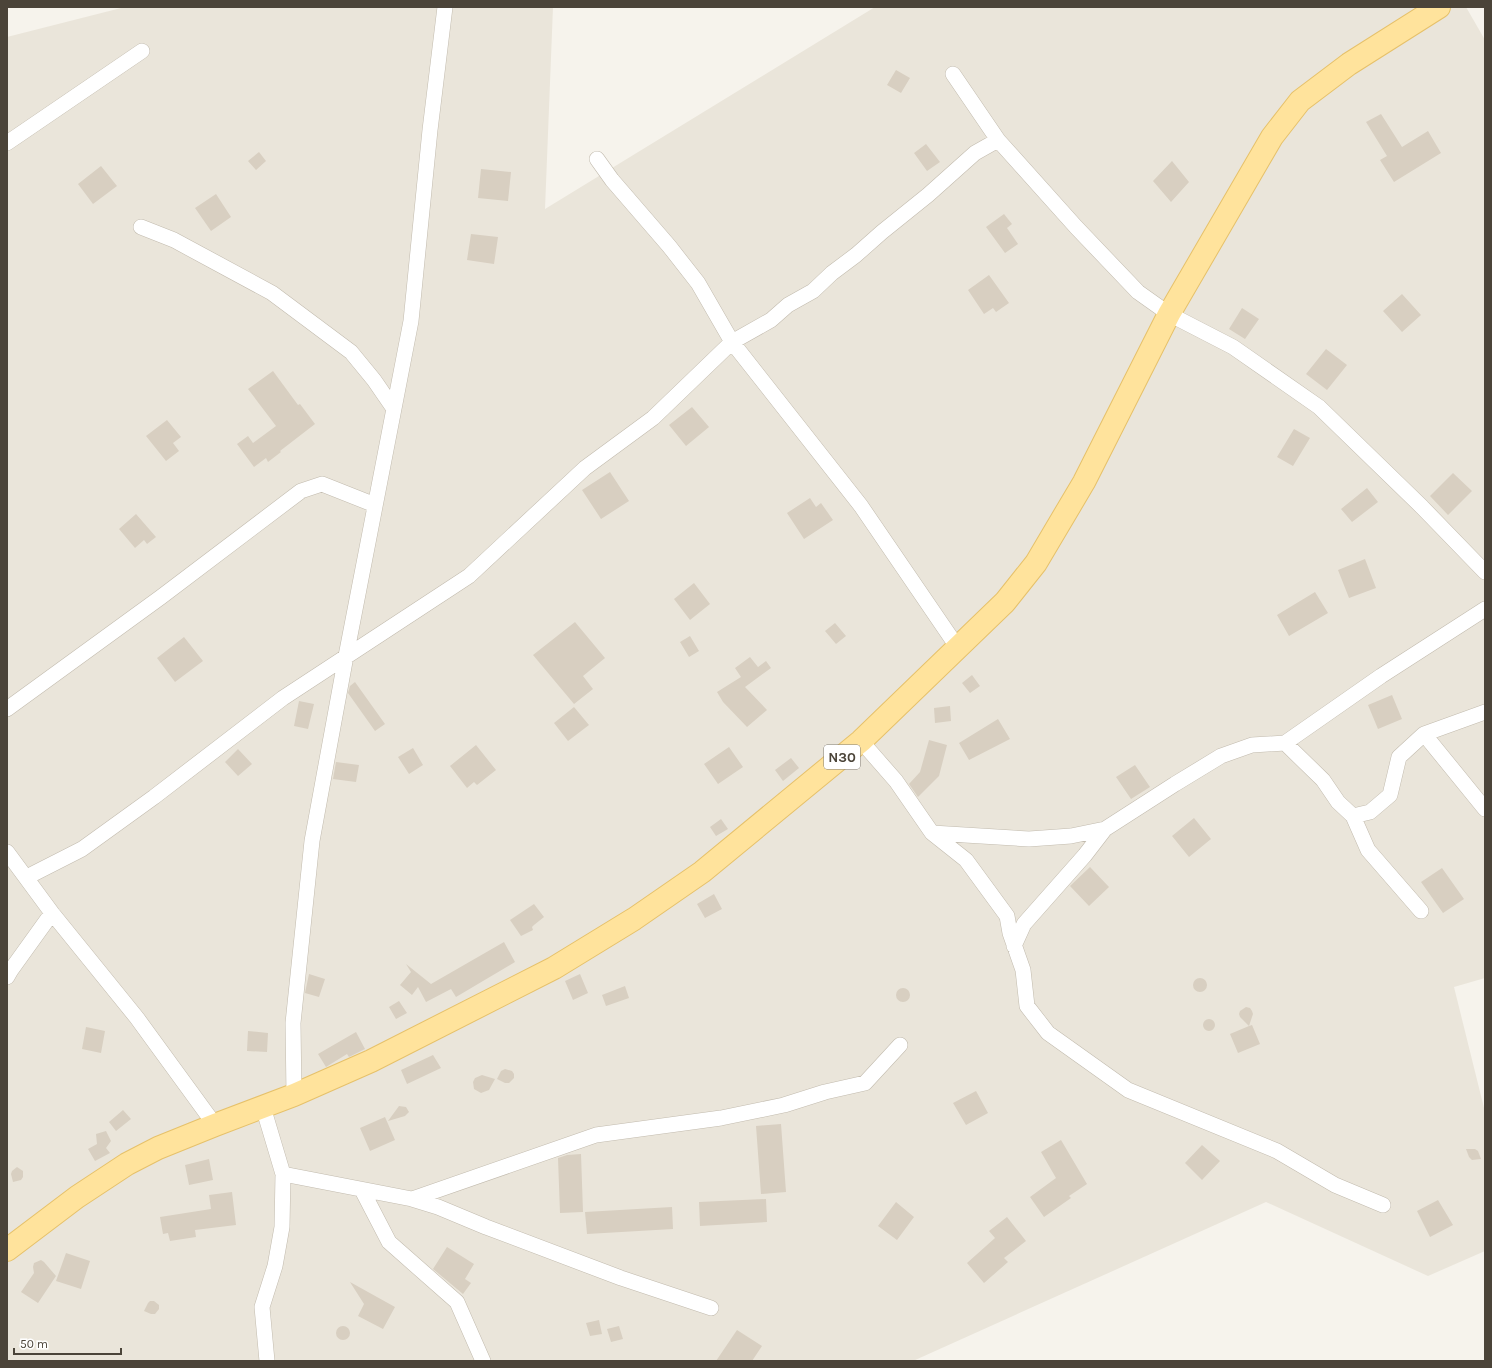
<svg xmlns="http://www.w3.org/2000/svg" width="1492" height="1368" font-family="Karla,sans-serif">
  <rect width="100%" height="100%" fill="#f6f3ec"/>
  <!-- residential -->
  <path fill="#eae5da" d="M125 7H553L545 209 875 7H1466L1485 40V978L1454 987 1485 1112V1251L1428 1276 1266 1202 913 1361H7V37Z"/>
  <!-- building -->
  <path fill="#d8cfc1" d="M896 70 910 78 901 93 887 85Z
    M1381 114 1402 147 1428 131 1441 153 1394 182 1380 160 1387 156 1366 122Z
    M926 144 940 162 927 171 914 153Z
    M259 152 266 161 256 170 248 161Z
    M1172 161 1189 182 1171 202 1153 181Z
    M101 166 117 186 93 204 78 184Z
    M481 169 511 172 508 201 478 198Z
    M216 194 231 217 211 231 195 208Z
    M1004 214 1012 224 1007 228 1018 244 1005 253 986 227Z
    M471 234 498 237 494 264 467 260Z
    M989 275 1009 303 996 312 993 308 984 314 968 290Z
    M1402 294 1421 315 1402 332 1383 311Z
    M1242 308 1259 319 1245 339 1229 329Z
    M1326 349 1347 365 1327 390 1306 374Z
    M273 371 298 405 300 404 315 424 280 451 281 452 268 462 266 458 254 467 237 444 248 436 253 443 276 426 248 389Z
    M692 407 709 427 686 446 669 425Z
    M167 420 181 437 173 443 179 451 166 461 146 436Z
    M1294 429 1310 438 1293 466 1277 457Z
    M610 472 629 501 601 519 582 490Z
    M1453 473 1472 491 1448 515 1430 496Z
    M1367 488 1378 502 1352 522 1341 509Z
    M810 498 816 507 821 503 833 520 804 539 787 513Z
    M136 514 156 537 147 544 144 540 135 548 119 529Z
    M1365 559 1376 588 1349 598 1338 570Z
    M694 583 710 604 690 620 674 599Z
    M1315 592 1328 613 1289 636 1277 615Z
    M575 622 605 658 583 676 593 689 574 704 533 655Z
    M835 623 846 636 836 644 825 631Z
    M690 636 699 651 689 657 680 642Z
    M184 637 203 661 175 682 157 658Z
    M750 657 758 667 766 661 771 668 745 687 767 710 747 727 723 702 717 692 741 677 735 668Z
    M972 675 980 686 970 693 962 683Z
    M355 682 385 724 375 731 348 693 350 686Z
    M1392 695 1402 719 1378 729 1368 705Z
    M299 701 314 704 308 729 294 726Z
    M950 706 951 721 935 723 934 708Z
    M574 707 589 725 568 741 554 723Z
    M998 719 1010 739 969 760 959 743Z
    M929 740 947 745 939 776 918 797 909 784 920 772Z
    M476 745 496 770 477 785 474 782 467 788 450 766Z
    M729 747 743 767 718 784 704 764Z
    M413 748 423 765 409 774 398 757Z
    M238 749 252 764 238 776 225 762Z
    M791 758 799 768 783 781 775 770Z
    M336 762 359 765 356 782 333 779Z
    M1135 765 1150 787 1131 799 1116 777Z
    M1194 818 1211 839 1189 857 1172 836Z
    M721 819 728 829 716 836 710 827Z
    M1090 867 1109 887 1089 906 1070 886Z
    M1442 868 1464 899 1443 913 1421 882Z
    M714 894 722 909 705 918 697 904Z
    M534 904 544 917 534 925 532 927 533 930 521 936 510 920Z
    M504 942 515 962 456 997 451 989 426 1002 418 987 412 995 400 985 411 972 406 964 431 984Z
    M309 974 325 979 319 997 305 993Z
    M580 974 588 993 573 1000 565 981Z
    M1193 985a7 7 0 1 1 14 0a7 7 0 1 1-14 0Z
    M625 986 629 998 606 1006 602 995Z
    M896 995a7 7 0 1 1 14 0a7 7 0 1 1-14 0Z
    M399 1001 407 1013 396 1019 389 1007Z
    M1246 1007 1250 1008 1252 1011 1253 1014 1249 1026 1252 1025 1260 1044 1238 1053 1230 1034 1249 1026 1240 1017 1239 1014 1240 1011Z
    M1203 1025a6 6 0 1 1 12 0a6 6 0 1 1-12 0Z
    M86 1027 105 1031 101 1053 82 1049Z
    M248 1031 268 1033 267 1052 247 1051Z
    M356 1032 365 1049 349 1057 347 1054 326 1067 318 1054Z
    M433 1055 441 1068 407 1084 401 1070Z
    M505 1069 512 1071 514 1074V1078L509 1083H505L497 1079 501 1071Z
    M482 1075 495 1079 489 1090 481 1093 474 1089 473 1082 475 1078Z
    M976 1091 988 1113 966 1125 953 1103Z
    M399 1106 406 1107 409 1112 405 1116 388 1121Z
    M123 1110 131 1119 116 1131 109 1122Z
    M385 1117 395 1140 370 1151 360 1128Z
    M781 1124 786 1192 761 1194 756 1126Z
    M106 1131 111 1141 106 1148 110 1153 95 1161 88 1149 97 1144 96 1134Z
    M1061 1140 1087 1184 1069 1196 1071 1198 1044 1217 1030 1197 1056 1178 1041 1152Z
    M1202 1145 1220 1161 1202 1180 1185 1163Z
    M1466 1149H1475L1478 1151 1481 1159 1472 1160 1469 1157Z
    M581 1154 583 1212 560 1213 558 1158 567 1155Z
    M209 1159 213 1180 189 1185 185 1165Z
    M17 1167 23 1171V1177L21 1180 13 1182 11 1174 12 1171Z
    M232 1192 236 1225 195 1230 196 1237 170 1241 168 1233 163 1234 160 1217 211 1209 209 1195Z
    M766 1199 767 1222 700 1226 699 1202Z
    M1438 1200 1453 1225 1430 1237 1417 1211Z
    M896 1202 914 1217 897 1240 878 1226Z
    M672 1207 673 1229 587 1234 585 1212Z
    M1007 1217 1026 1241 1004 1258 1008 1262 984 1283 967 1263 995 1238 989 1231Z
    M447 1247 474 1264 465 1279 471 1283 463 1294 433 1269Z
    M66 1253 90 1261 81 1289 56 1281Z
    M41 1260 44 1262 56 1276 38 1303 21 1292 34 1273 33 1267 34 1263Z
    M350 1282 395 1307 383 1329 358 1316 364 1304Z
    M150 1301H154L159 1305V1309L155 1314H151L144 1311 148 1303Z
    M599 1320 602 1334 590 1336 586 1323Z
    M619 1326 623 1339 611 1342 607 1329Z
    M336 1333a7 7 0 1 1 14 0a7 7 0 1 1-14 0Z
    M737 1330 762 1346 752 1361H716Z"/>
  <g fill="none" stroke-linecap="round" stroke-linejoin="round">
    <defs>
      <path id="street" d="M953 74 998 140 1076 227 1138 292 1169 314 1233 347 1319 407 1422 507 1485 572
        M7 143 142 51
        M597 159 612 180 669 246 698 283 732 342 861 506 958 648
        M141 227 174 240 272 293 351 352 374 380 394 409
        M7 709 161 597 301 491 322 484 375 505
        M1424 734 1485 809
        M861 741 896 781 932 833 966 860 1007 916 1010 933 1023 970 1027 1006 1048 1033 1128 1090 1277 1151 1335 1185 1383 1205
        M1285 743 1323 780 1338 802 1353 816 1370 812 1390 795 1399 757 1424 734 1485 712
        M1353 816 1368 850 1421 911
        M932 833 1029 839 1071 836 1105 829
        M7 852 52 913 137 1018 215 1125
        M27 877 82 849 154 797 283 698 469 576 585 468 653 418 732 342 771 320 788 305 813 291 832 273 856 255 882 232 928 195 975 153 998 140
        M1014 946 1024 924 1085 855 1105 829 1175 784 1221 756 1252 745 1285 743 1381 676 1485 609
        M7 977 11 970 52 913
        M294 1095 293 1023 312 841 346 656 411 321 430 130 445 7
        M263 1107 283 1174 282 1227 275 1266 262 1307 267 1361
        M283 1174 412 1199 596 1135 721 1118 784 1105 825 1092 865 1083 900 1045
        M362 1190 389 1242 457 1302 483 1361
        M412 1199 438 1207 486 1227 621 1278 711 1308"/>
      <path id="primary" d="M7 1250 77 1197 127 1164 158 1148 215 1125 294 1095 371 1061 554 968 634 919 702 872 861 741 1005 602 1036 563 1084 482 1169 314 1272 137 1300 101 1349 64 1439 7"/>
    </defs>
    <!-- street casing -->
    <use href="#street" stroke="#c2bbae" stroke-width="16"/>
    <!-- primary casing -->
    <use href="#primary" stroke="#e6c16a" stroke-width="24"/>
    <!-- street -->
    <use href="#street" stroke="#fff" stroke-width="15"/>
    <!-- primary -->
    <use href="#primary" stroke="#ffe39c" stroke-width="22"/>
  </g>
  <g text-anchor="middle" stroke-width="3" stroke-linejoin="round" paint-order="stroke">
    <!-- shield labels -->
    <rect fill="#fff" stroke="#817c74" stroke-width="1" x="824" y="745" width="36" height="24" rx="3"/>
    <g font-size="14" font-weight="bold" fill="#4b4439">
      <text x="842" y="762">N30</text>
    </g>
  </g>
  <!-- border -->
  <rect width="1492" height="1368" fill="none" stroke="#4b4439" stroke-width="16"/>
  <!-- scale -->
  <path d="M14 1348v6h107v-6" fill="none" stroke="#4b4439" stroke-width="2"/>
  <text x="20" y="1348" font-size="12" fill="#4b4439" stroke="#ffffff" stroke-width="3" paint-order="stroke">50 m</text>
</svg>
